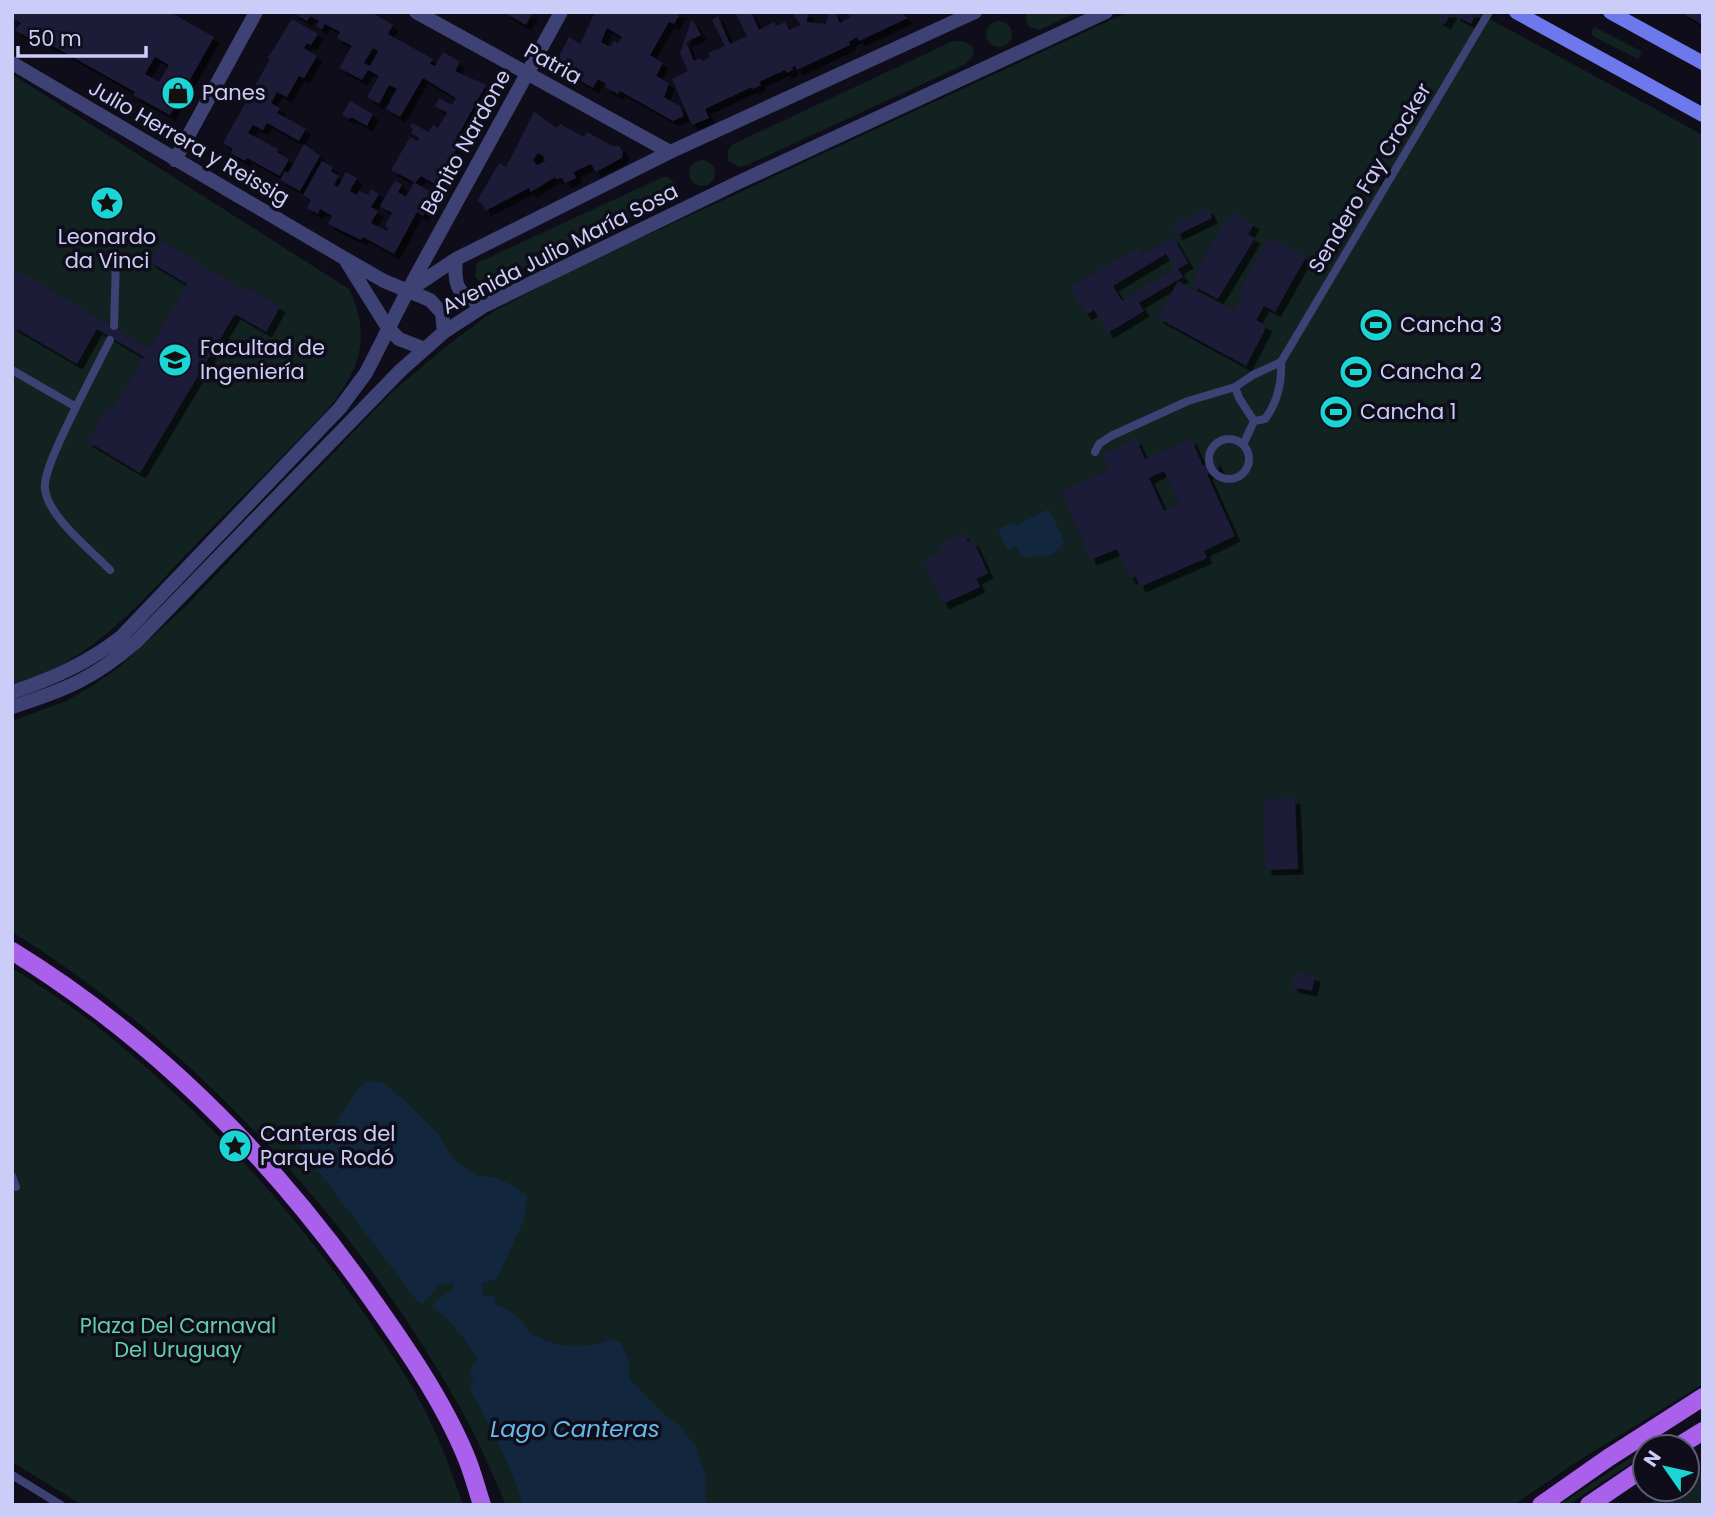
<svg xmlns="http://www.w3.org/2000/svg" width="1715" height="1517" font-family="Poppins,sans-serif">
  <defs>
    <filter id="shadow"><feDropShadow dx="5.5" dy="5.5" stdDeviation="0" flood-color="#0009"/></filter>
  </defs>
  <rect width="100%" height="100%" fill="#0e0d19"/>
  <!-- green -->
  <path fill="#112220" d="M1027 12H1078L1040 30 1029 27 1026 19Z
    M1128 12H1477L1703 135V1384L1572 1465 1514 1505H506C491 1471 477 1437 458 1404 354 1220 193 1044 12 932V721L66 701 92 686 119 667 185 607 391 393 445 347 494 311 572 270Z
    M986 34a13 13 0 1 1 26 0a13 13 0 1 1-26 0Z
    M1594 27 1639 50 1642 53 1638 59 1594 37 1591 33Z
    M953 41 965 42 972 46 974 54 966 64 745 166 739 167 728 161V150L733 144Z
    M12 74 349 289C372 337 360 370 328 409 286 453 243 496 201 539 146 596 92 665 12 684Z
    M689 173a13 13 0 1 1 26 0a13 13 0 1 1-26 0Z
    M663 177H668L676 184 677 194 673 199 488 284 484 285 475 277 476 265 479 262Z
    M12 968C45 989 78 1010 108 1035 212 1120 304 1221 378 1334 393 1356 408 1378 420 1401 438 1434 451 1470 463 1505H82L12 1462Z
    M1645 1448V1454L1568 1505H1559Z
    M1703 1470V1505H1647L1672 1489H1687V1480Z"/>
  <!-- water -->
  <path fill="#12273d" d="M1049 509 1065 543C1058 546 1058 552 1051 554 1044 558 1041 552 1028 558L1020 555 1017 546 1007 550 998 529 1011 523 1014 526Z
    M366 1081 383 1083 401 1097 438 1134 452 1158 478 1176 495 1177 516 1187 527 1196 524 1220 497 1278 482 1284V1295L497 1297 493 1304C504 1308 513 1312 521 1321 524 1325 527 1330 531 1333 551 1347 588 1351 609 1339L621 1343 629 1362V1378L657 1408 682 1428 696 1447 705 1473 706 1505H523C510 1463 490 1425 469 1387L474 1382 470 1377V1370L478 1359C465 1339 452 1321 432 1307L436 1300 454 1288 452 1282 438 1286 423 1304 418 1302 293 1138C306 1128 312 1130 326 1138 341 1120 349 1097 366 1081Z"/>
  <!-- building -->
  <path fill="#1e1b38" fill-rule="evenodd" filter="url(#shadow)" d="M12 12H170L214 37 170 115 133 95 135 92 33 35 30 39 15 30 21 23 12 18ZM155 57 169 65 159 82 145 74Z
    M292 12H371L393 25 388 34 433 59 430 64 435 66 443 52 460 62 455 71 486 85 452 146 457 148 436 185 421 176 415 183 435 194 423 216 417 212 394 254 363 237 361 240 328 224 332 216 320 209 318 214 307 208 311 200 303 195 322 161 333 167 331 171 339 176 334 185 338 187 346 172 357 178 350 191 357 195 359 191 368 195 371 189 379 194 371 207 378 211 371 223 387 231 389 228 385 226 392 213 380 206 395 180 402 185 398 192 406 197 414 182 391 170 410 137 417 141 419 138 411 133 413 129 410 128 412 123 429 132 433 125 438 128 447 113 435 106 439 98 452 105 456 98 423 78 400 117 386 109 397 89 389 85 379 104 367 97 379 76 368 70 362 80 339 68 352 46 337 38 340 32 325 24 322 29 316 26 319 21 310 16 307 21ZM373 48 378 51 370 66 364 63Z
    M503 12H533L526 25Z
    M595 12H681L674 24 669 22 650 55 663 63 656 76 669 83 664 97 680 106 684 116 673 121 620 91 618 94 605 87 606 84 598 79 593 88 574 77 577 71 557 60 569 37 580 44ZM607 28 622 37 618 43 614 41 610 47 601 42Z
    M735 12H751L759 30 774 22 776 26 785 22 789 30 801 25 791 12H808L807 22 826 24 829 12H835L840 23 850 17 847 12H900L908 18 859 41 857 37 849 42 850 45 797 70 795 66 792 67 793 70 787 73 785 70 759 82 761 85 753 89 752 87 705 109 709 118 692 125 672 79 688 71 680 53 692 19 701 35 686 42 694 61 700 58 702 61 710 57 708 53 725 46 712 20 718 16 730 44 747 36Z
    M1441 12H1452L1445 24 1437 19Z
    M1456 12H1474L1476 13 1471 24 1454 15Z
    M1681 12H1703V25L1699 23Z
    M292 19 318 34 311 45 307 43 304 48 317 56 304 78 299 76 287 97 277 92 271 103 280 108 277 113 306 129 299 141 267 123 263 130 253 125 248 133 278 149 277 152 289 159 280 176 247 158 245 161 231 153 233 149 223 143 270 59 268 58Z
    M350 101 373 114 367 126 351 117 350 119 342 115Z
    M534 112 557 128 560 124 584 137 587 132 612 146H619L623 152 622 158 596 172 591 164 574 172 576 178 565 183 562 178 556 179 555 177 531 192 529 188 485 211 483 205 477 201 499 163 506 167ZM538 153 543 156 545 162 537 165 533 160Z
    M304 144 320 156 300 191 280 180 285 171 288 173Z
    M1374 156 1388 164 1377 182 1363 174Z
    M1208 208 1212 218 1177 235 1173 225Z
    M1234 212 1254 224 1248 235 1255 238 1218 299 1192 285 1198 274 1196 273 1224 222 1227 223Z
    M1173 237 1188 263 1178 269 1183 277 1139 303 1144 311 1108 333 1094 310 1086 315 1070 287 1139 247 1144 254ZM1166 254 1175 269 1122 301 1113 286Z
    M1269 237 1306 257 1275 312 1264 306 1256 320 1267 326 1246 366 1158 318 1178 281 1234 311 1242 295 1238 293Z
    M162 241 244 290 246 287 280 307 266 332 235 314 140 473 87 441 106 408 112 411 144 357 97 329 77 364 12 326V267L149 348 187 284 150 262Z
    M1191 438 1203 466 1215 460 1219 469 1207 474 1235 536 1204 551 1207 558 1140 587 1136 577 1130 579 1117 549 1091 560 1061 492 1109 470 1102 454 1136 439 1145 459ZM1164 471 1180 504 1164 511 1149 478Z
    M963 533 968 542 973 540 988 573 976 579 980 587 943 604 924 560 943 552 939 544Z
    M1295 798 1298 869 1266 870 1263 799Z
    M1295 972 1315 976 1312 991 1292 987Z"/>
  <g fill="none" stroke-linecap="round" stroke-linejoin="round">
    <!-- service -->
    <path stroke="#3d4173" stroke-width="8" d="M114 326 116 260
      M12 370 76 407 110 340
      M1235 387 1239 398 1254 421 1265 419C1277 403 1282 383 1281 362
      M76 407C68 424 42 473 45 489 48 517 91 550 110 570
      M1209 459a20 20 0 1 1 40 0a20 20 0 1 1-40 0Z
      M1243 445 1254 421
      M1095 452 1099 444 1111 436 1188 401 1235 387 1253 375 1281 362 1489 12
      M12 1176 16 1187
      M12 1475 61 1505"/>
    <!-- minor -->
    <path stroke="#3d4173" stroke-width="14" d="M416 12 670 152
      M12 63 344 258 384 281 430 300 442 313 444 332
      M175 160 256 12
      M345 259 388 328 399 339 425 349
      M456 259C453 288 459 295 484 306
      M411 289 456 259 670 152 975 12
      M12 692C53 679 88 663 121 637L340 408 366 373 407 292 561 12
      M12 707C65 690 93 679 136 642L401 370 444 332 484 306 737 183 1106 12"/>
    <!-- secondary -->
    <path stroke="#6e78ed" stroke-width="14" d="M1516 12 1703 115
      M1610 12 1703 63"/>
    <!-- primary -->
    <path stroke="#a960eb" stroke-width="18" d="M12 951C153 1038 271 1157 366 1291 403 1343 443 1400 467 1459 473 1474 477 1490 482 1505
      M1677 1447 1703 1431
      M1541 1505 1608 1458 1703 1397
      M1589 1505 1645 1467"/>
  </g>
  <!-- icons -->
  <defs>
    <symbol id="shop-disc" viewBox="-11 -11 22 22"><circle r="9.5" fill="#1bd5d5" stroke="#0e0d19"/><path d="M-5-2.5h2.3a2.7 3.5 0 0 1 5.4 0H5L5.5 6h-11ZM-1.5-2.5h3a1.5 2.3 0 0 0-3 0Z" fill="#111"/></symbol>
    <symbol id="sight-disc" viewBox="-11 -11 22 22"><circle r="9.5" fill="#1bd5d5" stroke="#0e0d19"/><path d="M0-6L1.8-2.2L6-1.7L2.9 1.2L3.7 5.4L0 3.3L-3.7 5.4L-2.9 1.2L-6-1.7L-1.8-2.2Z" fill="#111"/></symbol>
    <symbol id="stadium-disc" viewBox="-11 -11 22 22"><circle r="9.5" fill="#1bd5d5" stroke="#0e0d19"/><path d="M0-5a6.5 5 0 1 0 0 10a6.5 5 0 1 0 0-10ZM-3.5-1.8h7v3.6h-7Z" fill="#111"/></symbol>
    <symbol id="university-disc" viewBox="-11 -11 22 22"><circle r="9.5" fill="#1bd5d5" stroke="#0e0d19"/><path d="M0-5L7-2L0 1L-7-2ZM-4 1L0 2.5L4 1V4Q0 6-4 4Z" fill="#111"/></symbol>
  </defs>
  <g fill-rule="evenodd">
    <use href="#shop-disc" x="159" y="74" width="38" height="38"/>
    <use href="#sight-disc" x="88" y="184" width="38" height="38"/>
    <use href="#stadium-disc" x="1357" y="306" width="38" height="38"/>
    <use href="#university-disc" x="156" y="341" width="38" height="38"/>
    <use href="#stadium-disc" x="1337" y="353" width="38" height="38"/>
    <use href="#stadium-disc" x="1317" y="393" width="38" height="38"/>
    <use href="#sight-disc" x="216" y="1127" width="38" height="38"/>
  </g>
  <g text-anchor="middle" stroke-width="7" stroke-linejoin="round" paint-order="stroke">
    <!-- street labels -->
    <g font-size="21" fill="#ccccf8" stroke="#0e0d19">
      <text transform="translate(553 64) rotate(29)" y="7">Patria</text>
      <text transform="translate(466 142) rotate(-61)" y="7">Benito Nardone</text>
      <text transform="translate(189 143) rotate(30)" y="7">Julio Herrera y Reissig</text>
      <text transform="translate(1370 178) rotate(-59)" y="7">Sendero Fay Crocker</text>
      <text transform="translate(560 249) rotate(-27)" y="7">Avenida Julio María Sosa</text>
    </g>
    <!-- poi labels -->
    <g font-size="21" fill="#ccccf8" stroke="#0e0d19" text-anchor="start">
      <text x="202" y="100">Panes</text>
      <text x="107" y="244" text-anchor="middle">Leonardo<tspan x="107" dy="24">da Vinci</tspan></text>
      <text x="1400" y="332">Cancha 3</text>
      <text x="200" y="355">Facultad de<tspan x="200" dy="24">Ingeniería</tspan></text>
      <text x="1380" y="379">Cancha 2</text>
      <text x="1360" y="419">Cancha 1</text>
      <text x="260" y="1141">Canteras del<tspan x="260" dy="24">Parque Rodó</tspan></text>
    </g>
    <!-- park labels -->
    <g font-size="21" fill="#62cea8" stroke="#0e0d19">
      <text x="178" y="1333">Plaza Del Carnaval<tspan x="178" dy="24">Del Uruguay</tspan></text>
    </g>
    <!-- water labels -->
    <g font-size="23" font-style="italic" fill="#66bbec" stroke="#0e0d19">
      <text x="575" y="1437">Lago Canteras</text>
    </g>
  </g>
  <!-- border -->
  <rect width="1715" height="1517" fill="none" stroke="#ccccf8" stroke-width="28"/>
  <!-- north arrow -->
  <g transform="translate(1666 1468) rotate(304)"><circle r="33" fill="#0e0d19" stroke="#5a5972" stroke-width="2"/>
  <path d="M0-5L12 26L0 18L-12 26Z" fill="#1bd5d5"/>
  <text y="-10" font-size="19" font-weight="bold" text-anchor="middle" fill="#ccccf8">N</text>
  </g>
  <!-- scale -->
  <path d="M18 46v10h128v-10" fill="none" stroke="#ccccf8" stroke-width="3.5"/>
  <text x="28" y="46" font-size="21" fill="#ccccf8" stroke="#0e0d19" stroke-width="5" paint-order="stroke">50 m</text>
</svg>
